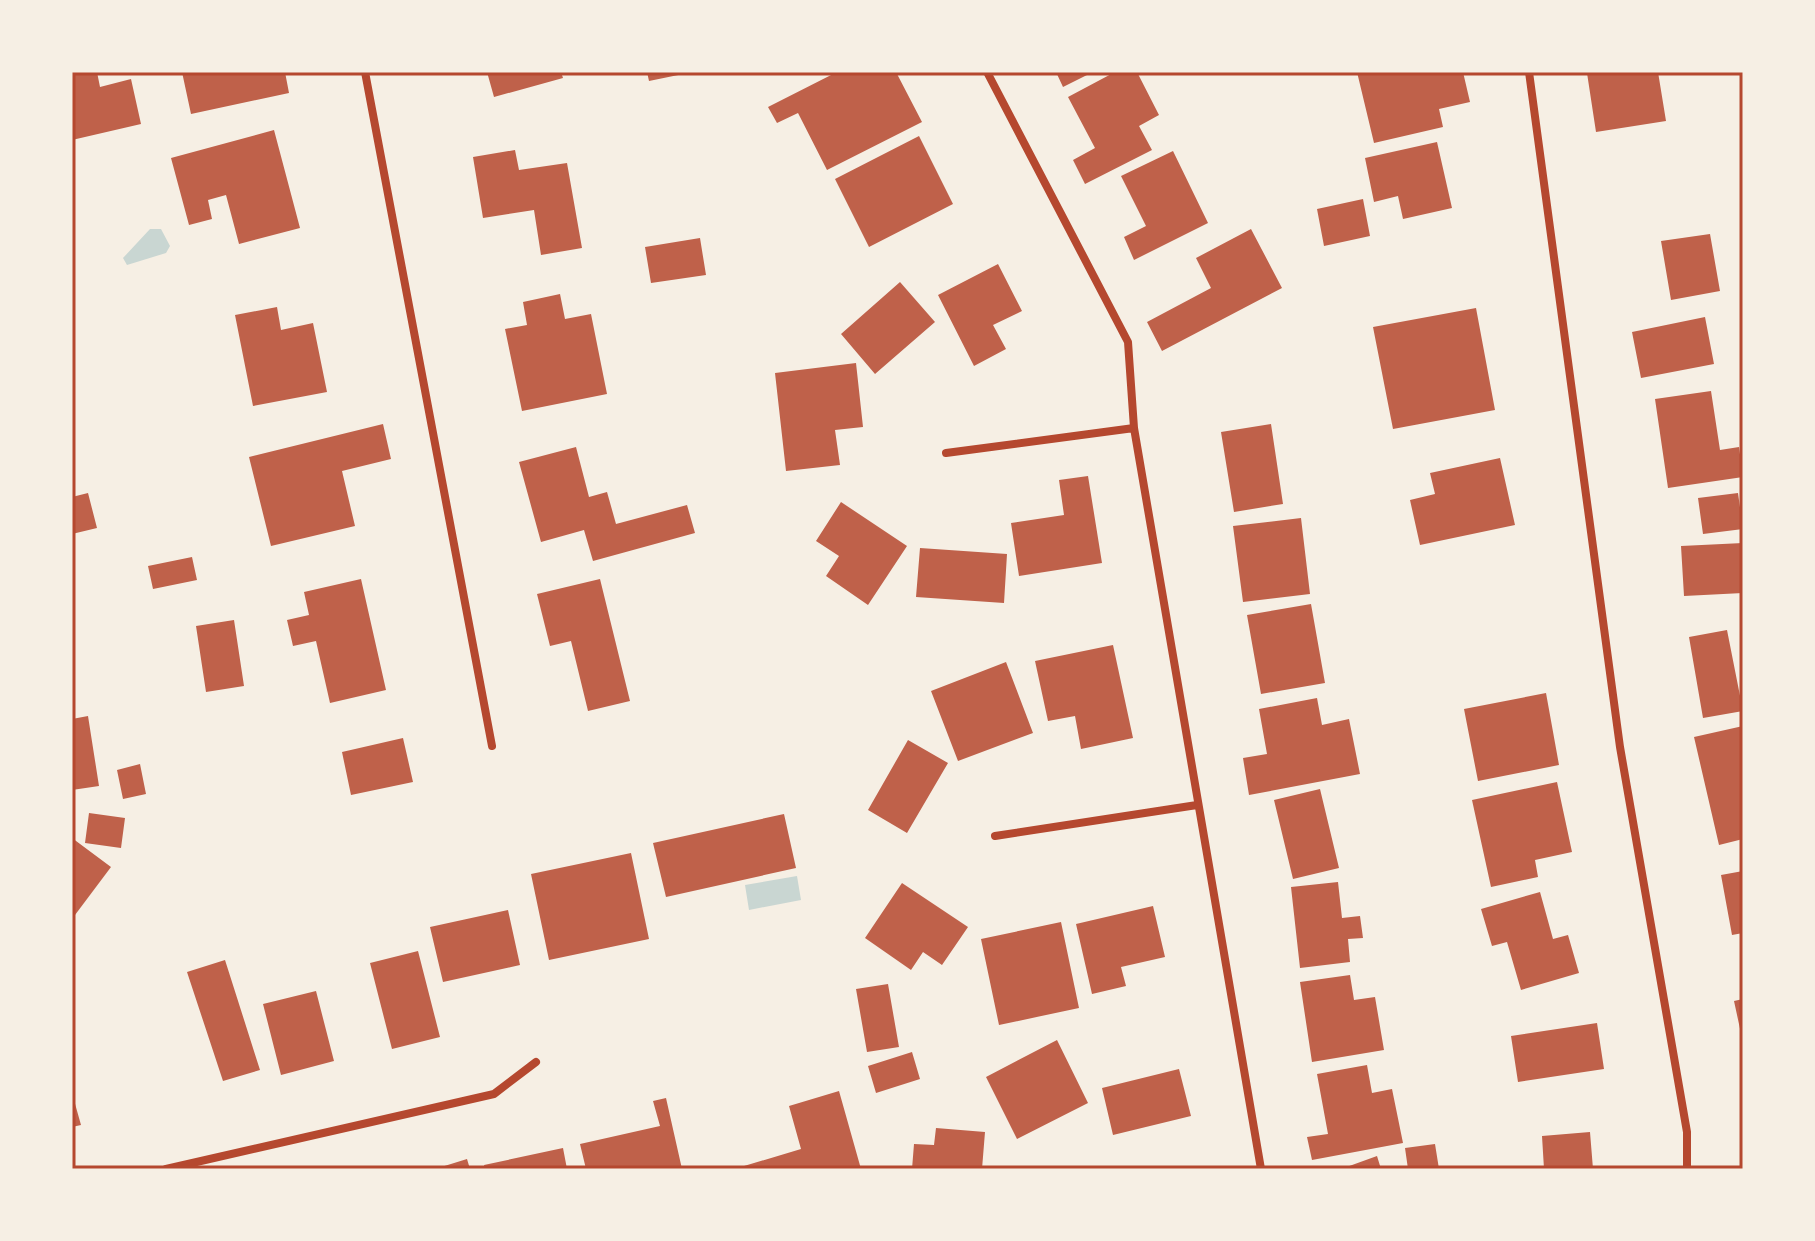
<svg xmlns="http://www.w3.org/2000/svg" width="1815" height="1241" font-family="Figtree,sans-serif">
  <rect width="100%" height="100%" fill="#f6efe4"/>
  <!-- water -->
  <path fill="#c9d6d2" d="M150 229H161L170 246 166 253 127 265 123 258Z
    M797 876 801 900 749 910 745 885Z"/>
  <!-- building -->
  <path fill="#bf614a" d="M72 72H97L100 87 131 79 141 124 72 140Z
    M182 72H285L289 93 191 114Z
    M487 72H561L563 78 494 97Z
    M647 72H687L688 73 649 81Z
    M837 72H896L922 122 827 170 798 113 777 123 768 107Z
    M1056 72H1093L1063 87Z
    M1115 72H1137L1159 115 1139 126 1152 150 1085 184 1073 160 1095 148 1068 97Z
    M1357 72H1463L1470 102 1439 109 1443 127 1374 143Z
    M1658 72 1666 121 1596 132 1587 73Z
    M274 130 300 228 239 244 226 195 208 200 212 219 189 225 171 158Z
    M919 136 953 204 869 247 835 179Z
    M1437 142 1452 208 1403 219 1398 196 1374 202 1365 158Z
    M515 150 519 170 567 163 582 248 541 255 534 210 483 218 473 157Z
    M1173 151 1208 223 1134 260 1124 237 1146 226 1121 176Z
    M1363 199 1370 236 1324 246 1317 209Z
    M1251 229 1282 288 1162 351 1147 322 1211 288 1196 258Z
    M1710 234 1720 291 1671 300 1661 241Z
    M700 238 706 275 651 283 645 247Z
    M998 264 1022 311 993 325 1006 349 974 366 938 295Z
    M900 282 935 322 875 374 841 334Z
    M560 294 565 319 591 314 607 394 522 411 505 329 527 325 523 302Z
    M277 307 281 330 313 323 327 392 253 406 235 315Z
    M1476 308 1495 410 1393 429 1373 327Z
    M1705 317 1714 364 1641 378 1632 332Z
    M856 363 863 427 835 430 840 465 786 471 775 373Z
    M1711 391 1720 450 1739 447 1743 477 1668 488 1655 399Z
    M383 424 391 459 342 471 355 526 271 546 249 457Z
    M1271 424 1283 504 1234 512 1221 432Z
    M576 447 589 497 607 492 616 524 687 505 695 533 593 561 584 530 541 542 519 462Z
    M1500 458 1515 525 1420 545 1410 500 1435 494 1430 473Z
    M1088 476 1102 563 1019 576 1011 523 1064 515 1059 480Z
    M88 493 97 528 72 534V497Z
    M1738 493 1743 529 1703 534 1698 498Z
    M841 502 907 546 868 605 826 576 839 556 816 541Z
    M1301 518 1310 594 1243 602 1233 526Z
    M1743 543V593L1684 596 1681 546Z
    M920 548 1007 554 1004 603 916 597Z
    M192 557 197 580 153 589 148 566Z
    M361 579 386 690 330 703 316 641 293 646 287 620 309 615 304 592Z
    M600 579 630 701 588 711 571 641 550 646 537 594Z
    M1311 604 1325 683 1261 694 1247 615Z
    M234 620 244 686 206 692 196 626Z
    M1727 630 1743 711 1703 718 1689 637Z
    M1113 645 1133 738 1081 749 1075 716 1048 721 1035 661Z
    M1006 662 1033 733 958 761 931 691Z
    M1546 693 1559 765 1478 781 1464 709Z
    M1317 698 1322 725 1349 719 1360 774 1249 795 1243 758 1267 754 1259 709Z
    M88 716 99 786 72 790V719Z
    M1743 726V839L1719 845 1694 737Z
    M403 738 413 782 351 795 342 752Z
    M908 740 948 763 907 833 868 810Z
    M140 764 146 794 123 799 117 770Z
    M1557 782 1572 852 1535 860 1538 877 1491 887 1472 800Z
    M1320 789 1339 868 1293 879 1274 800Z
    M89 813 125 818 121 848 85 843Z
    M784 814 796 868 666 897 653 843Z
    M72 838 111 867 72 919Z
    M631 853 649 939 549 960 531 874Z
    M1743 871V933L1732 935 1721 875Z
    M1338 882 1342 918 1360 916 1363 938 1348 939 1350 962 1300 968 1291 887Z
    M902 883 968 927 942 965 923 952 911 970 865 938Z
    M1540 892 1553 939 1568 935 1579 973 1521 990 1507 942 1492 946 1481 909Z
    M1153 906 1165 957 1121 967 1126 986 1092 994 1076 924Z
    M508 910 520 965 443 982 430 927Z
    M1061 922 1079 1008 999 1025 981 939Z
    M418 951 440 1037 392 1049 370 963Z
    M225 960 260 1070 223 1081 187 972Z
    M1350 975 1354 1000 1375 997 1384 1050 1312 1062 1300 982Z
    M888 984 899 1047 867 1052 856 989Z
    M316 991 334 1061 281 1075 263 1004Z
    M1743 999V1038H1742L1734 1001Z
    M1597 1023 1604 1069 1518 1082 1511 1036Z
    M1057 1040 1088 1103 1017 1139 986 1077Z
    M912 1052 920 1079 876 1093 868 1066Z
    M1367 1065 1372 1093 1392 1089 1403 1143 1312 1160 1307 1137 1328 1134 1317 1074Z
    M1179 1069 1191 1116 1113 1135 1102 1088Z
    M839 1091 861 1169H734L801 1149 789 1106Z
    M72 1093 81 1125 72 1127Z
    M666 1098 682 1169H586L580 1144 660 1126 653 1101Z
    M936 1128 985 1132 982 1169H912L914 1144 934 1145Z
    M1590 1132 1593 1169H1544L1542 1136Z
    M1435 1144 1439 1169H1408L1405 1148Z
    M563 1148 567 1169H485L484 1165Z
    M1377 1156 1381 1169H1341Z
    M467 1159 470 1169H438V1168Z"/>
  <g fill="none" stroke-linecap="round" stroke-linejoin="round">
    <!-- minor -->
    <path stroke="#b5482f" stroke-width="8" d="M365 72 492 746
      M987 72 1128 342 1134 428 1261 1169
      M1529 72 1620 747 1687 1132V1169
      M946 453 1134 428
      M995 836 1197 805
      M166 1169 494 1094 536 1062"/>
  </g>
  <!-- border -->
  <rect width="1815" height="1241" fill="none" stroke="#f6efe4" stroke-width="148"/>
  <rect x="74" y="74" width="1667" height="1093" fill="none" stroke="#b5482f" stroke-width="3"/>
</svg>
